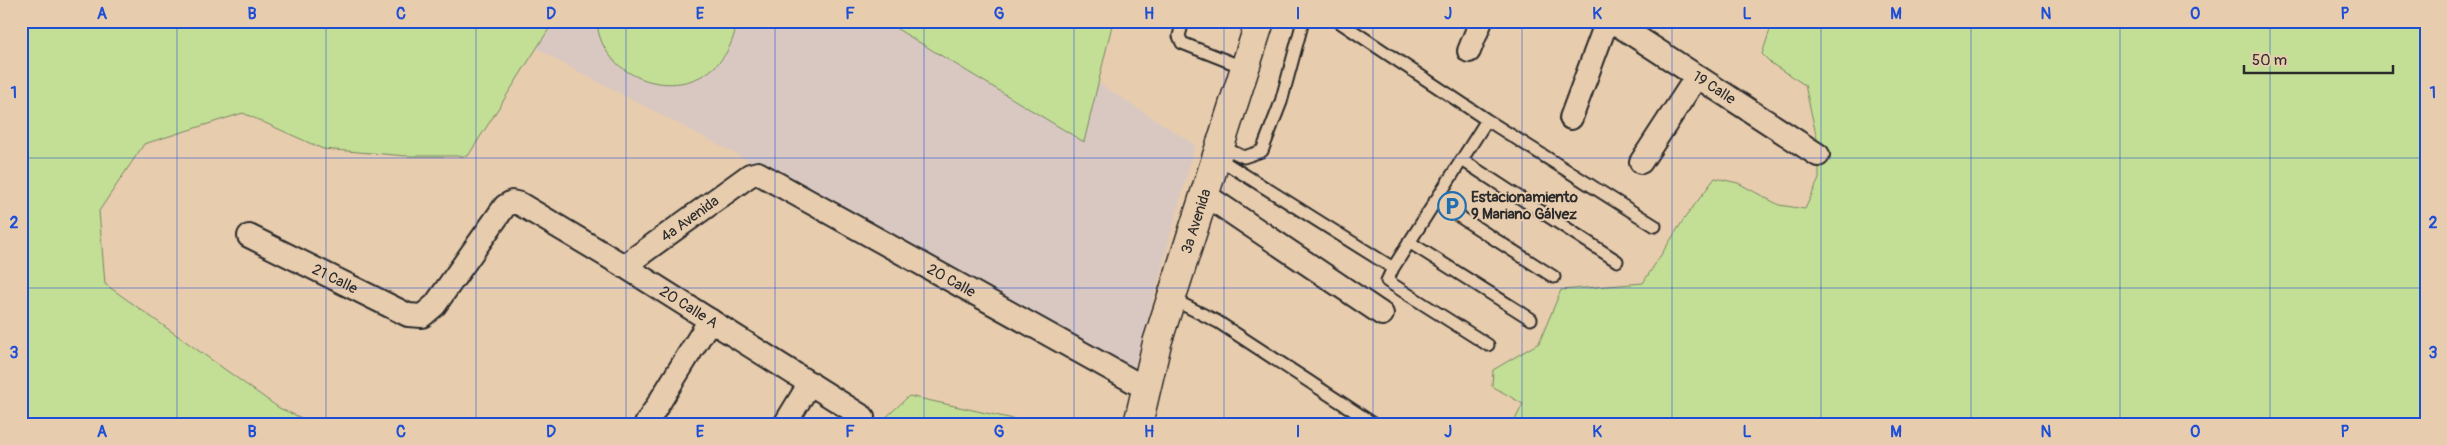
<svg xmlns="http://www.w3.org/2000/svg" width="2447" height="445" font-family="Pangolin,sans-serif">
  <rect width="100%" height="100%" fill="#e7ccae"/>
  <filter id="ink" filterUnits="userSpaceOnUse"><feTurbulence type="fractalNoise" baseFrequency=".02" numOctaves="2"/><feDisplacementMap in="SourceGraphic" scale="10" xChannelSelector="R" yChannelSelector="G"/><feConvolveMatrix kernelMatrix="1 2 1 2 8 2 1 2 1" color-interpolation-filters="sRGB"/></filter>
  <g filter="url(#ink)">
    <!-- built -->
    <path fill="#d9c8c2" d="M492 21H1002L1195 145 1130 385 759 166 557 60Z"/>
    <!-- green -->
    <path fill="#c3df96" stroke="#778560" d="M21 21H554L468 156H407L323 149 243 113 144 144 99 211 105 284 279 408 315 424H21Z
      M597 21H738C734 35 731 48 721 60 684 106 600 81 597 21Z
      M884 21H1113L1084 142Z
      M1773 21H2426V424H1513L1523 404 1492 386 1493 370 1539 343 1561 290 1643 283 1684 219 1715 178 1738 183 1779 205 1805 209 1819 179V148L1805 85 1772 64 1762 54Z
      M909 396 1036 424H879Z"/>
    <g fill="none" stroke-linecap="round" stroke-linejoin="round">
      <defs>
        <path id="service" d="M1183 21 1179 36 1182 43 1245 68
          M1338 21 1487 120 1655 226
          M1487 120 1393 268 1387 281 1488 345
          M1220 146 1244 157 1262 151 1281 102 1303 21
          M1216 157 1393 268
          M1462 160 1617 261
          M1435 201 1554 277
          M1409 242 1531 319
          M1170 298 1218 322 1374 424"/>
        <g id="minor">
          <path id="s1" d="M1612 21 1818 155"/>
          <path d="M1469 51 1481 21"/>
          <path d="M1571 118 1607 21"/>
          <path d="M1641 162 1697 76"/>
          <path d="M1204 194 1382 314"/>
          <path id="s2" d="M249 236 408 315 422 316 435 305 505 206 512 202 520 204 624 266 863 417"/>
          <path id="s3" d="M624 266 750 175 758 173 1145 388"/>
          <path d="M646 424 710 320"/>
          <path d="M785 424 810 383"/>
        </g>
        <g id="tertiary">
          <path id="s4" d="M1138 424 1157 343 1260 21"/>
        </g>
      </defs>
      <!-- service casing -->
      <use href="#service" stroke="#2b2b2b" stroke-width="15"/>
      <!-- minor casing -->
      <use href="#minor" stroke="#2b2b2b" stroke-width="26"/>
      <!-- tertiary casing -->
      <use href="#tertiary" stroke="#2b2b2b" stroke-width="31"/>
      <!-- service -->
      <use href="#service" stroke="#e7ccae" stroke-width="11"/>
      <!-- minor -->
      <use href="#minor" stroke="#e7ccae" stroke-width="22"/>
      <!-- tertiary -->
      <use href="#tertiary" stroke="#e7ccae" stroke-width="28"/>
    </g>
  </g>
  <!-- grid -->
  <path fill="none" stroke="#1d4ed8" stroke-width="1" stroke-opacity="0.55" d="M177 21V424M326 21V424M476 21V424M626 21V424M775 21V424M924 21V424M1074 21V424M1224 21V424M1373 21V424M1522 21V424M1672 21V424M1821 21V424M1971 21V424M2120 21V424M2270 21V424M21 158H2426M21 288H2426"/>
  <!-- icons -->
  <defs>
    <symbol id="parking-ring" viewBox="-11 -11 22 22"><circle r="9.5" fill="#e7ccae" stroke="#1f6fb2" stroke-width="1.5"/><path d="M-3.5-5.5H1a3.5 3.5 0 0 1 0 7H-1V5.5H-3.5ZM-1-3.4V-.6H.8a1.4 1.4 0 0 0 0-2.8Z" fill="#1f6fb2"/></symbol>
  </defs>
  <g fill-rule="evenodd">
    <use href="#parking-ring" x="1436" y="190" width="32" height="32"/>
  </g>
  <g text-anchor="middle" stroke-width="4" stroke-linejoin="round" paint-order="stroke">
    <!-- street labels -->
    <g font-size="15" fill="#2b2b2b" stroke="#e7ccae">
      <text dy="5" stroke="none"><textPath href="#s1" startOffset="122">19 Calle</textPath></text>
      <text dy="5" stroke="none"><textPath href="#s3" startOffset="81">4a Avenida</textPath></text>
      <text dy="5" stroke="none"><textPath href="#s4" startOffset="211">3a Avenida</textPath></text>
      <text dy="5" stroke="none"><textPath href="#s2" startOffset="96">21 Calle</textPath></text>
      <text dy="5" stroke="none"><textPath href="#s3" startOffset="385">20 Calle</textPath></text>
      <text dy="5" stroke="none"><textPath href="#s2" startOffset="544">20 Calle A</textPath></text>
    </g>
    <!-- poi labels -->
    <g font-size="15" font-weight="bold" fill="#2b2b2b" stroke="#e7ccae" text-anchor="start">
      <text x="1471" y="202">Estacionamiento<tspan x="1471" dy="17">9 Mariano Gálvez</tspan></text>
    </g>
  </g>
  <!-- margin -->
  <rect width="2447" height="445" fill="none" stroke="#e7ccae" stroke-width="55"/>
  <!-- scale -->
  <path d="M2244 65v8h149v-8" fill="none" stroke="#2b2b2b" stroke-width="2.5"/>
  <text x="2252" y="65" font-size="15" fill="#2b2b2b" stroke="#e7ccae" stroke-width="4" paint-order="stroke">50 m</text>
  <rect x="28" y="28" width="2392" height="390" fill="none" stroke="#1d4ed8" stroke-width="2"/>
  <g font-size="16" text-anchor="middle" font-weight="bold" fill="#1d4ed8">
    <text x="102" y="19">A</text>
    <text x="252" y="19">B</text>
    <text x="401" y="19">C</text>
    <text x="551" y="19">D</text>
    <text x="700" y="19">E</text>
    <text x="850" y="19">F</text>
    <text x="999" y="19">G</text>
    <text x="1149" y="19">H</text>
    <text x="1298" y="19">I</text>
    <text x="1448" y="19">J</text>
    <text x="1597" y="19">K</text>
    <text x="1747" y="19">L</text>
    <text x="1896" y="19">M</text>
    <text x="2046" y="19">N</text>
    <text x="2195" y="19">O</text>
    <text x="2345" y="19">P</text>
    <text x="14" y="98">1</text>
    <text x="2433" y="98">1</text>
    <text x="14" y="228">2</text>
    <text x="2433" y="228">2</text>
    <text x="14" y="358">3</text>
    <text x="2433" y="358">3</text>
    <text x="102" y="437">A</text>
    <text x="252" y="437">B</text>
    <text x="401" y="437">C</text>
    <text x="551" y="437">D</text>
    <text x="700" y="437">E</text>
    <text x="850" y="437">F</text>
    <text x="999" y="437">G</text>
    <text x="1149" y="437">H</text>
    <text x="1298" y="437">I</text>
    <text x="1448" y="437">J</text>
    <text x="1597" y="437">K</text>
    <text x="1747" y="437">L</text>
    <text x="1896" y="437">M</text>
    <text x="2046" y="437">N</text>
    <text x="2195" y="437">O</text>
    <text x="2345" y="437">P</text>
  </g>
</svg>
